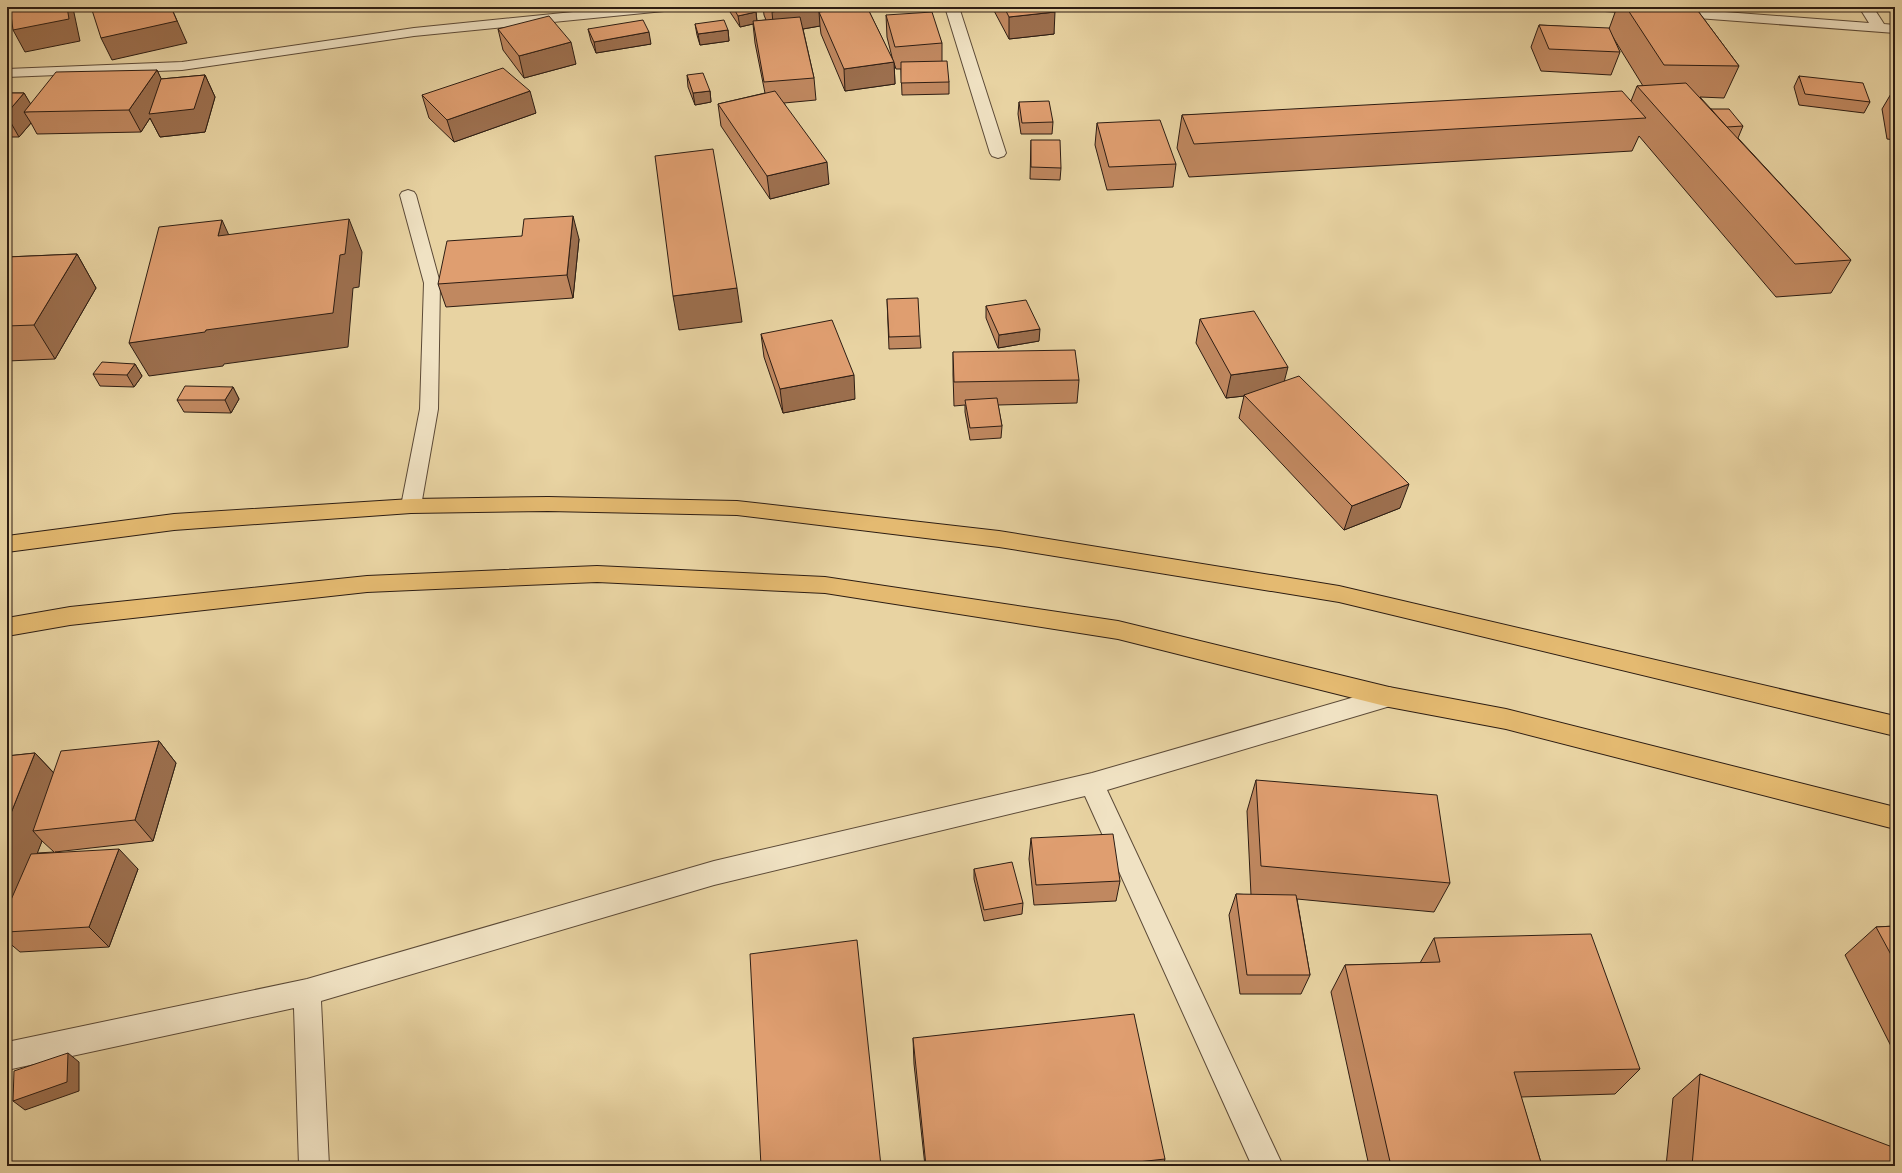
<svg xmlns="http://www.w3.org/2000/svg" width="1902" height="1173" font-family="'Sorts Mill Goudy',serif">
  <rect width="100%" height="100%" fill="#e8d3a2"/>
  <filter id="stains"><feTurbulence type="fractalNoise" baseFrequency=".005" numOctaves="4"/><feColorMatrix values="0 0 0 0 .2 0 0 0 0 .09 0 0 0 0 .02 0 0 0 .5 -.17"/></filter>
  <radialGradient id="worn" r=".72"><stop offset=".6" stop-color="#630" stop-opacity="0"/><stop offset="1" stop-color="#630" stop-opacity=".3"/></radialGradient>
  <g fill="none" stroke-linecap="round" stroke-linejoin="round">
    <defs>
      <path id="service" d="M408 190 414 192 416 195 440 283 438 409 421 506 418 511 411 513 404 511 401 506 420 409 424 283 400 195 402 192Z"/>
      <path id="minor" d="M623 7H671L669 10 664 11 414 36 182 70 7 77V69L182 62 414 28Z
        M945 7H959L1006 153 1004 156 998 158 992 156 990 153Z
        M1598 7H1660L1869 23 1859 7H1873L1884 24 1895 25V33L1605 11 1600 10Z
        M1389 687 1397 690 1401 697 1397 704 1107 790 1283 1166H1252L1085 796 714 885 321 1001 329 1166H299L294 1008 7 1070V1042L307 979 714 861 1092 773Z"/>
      <path id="primary" d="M548 497 737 501 999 531 1339 586 1895 716V736L1339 602 999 547 737 515 548 511 411 513 174 530 7 552V536L174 514 411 499Z
        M597 566 825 577 1118 621 1389 687 1506 709 1895 807V829L1506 729 1389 707 1118 639 825 593 597 582 367 592 70 625 7 636V618L70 607 367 576Z"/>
    </defs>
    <!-- service casing -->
    <use href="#service" stroke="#5c4a37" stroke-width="2"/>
    <!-- minor casing -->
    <use href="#minor" stroke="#5c4a37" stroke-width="2"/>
    <!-- primary casing -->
    <use href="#primary" stroke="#2d1d13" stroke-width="2"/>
    <!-- service -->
    <use href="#service" fill="#f0e2c3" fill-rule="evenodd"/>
    <!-- minor -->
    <use href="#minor" fill="#f0e2c3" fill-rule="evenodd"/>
    <!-- primary -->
    <use href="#primary" fill="#e4ba71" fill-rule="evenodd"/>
  </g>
  <!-- wall -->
  <path fill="#c08860" stroke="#2d1d13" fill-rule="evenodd" d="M730 7H752L756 12 757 21 766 20 764 15 763 7H867L893 61 887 37 886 15 942 43V61L949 82V94L902 95 901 69H896L894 63 895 84 845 91 821 34 820 26 803 29 814 78 816 100 784 103 829 184 770 199 721 126 718 104 765 93 755 43 753 24 740 27 730 12Z
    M992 7H1052L1054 34 1009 39Z
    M1617 7H1695L1739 66 1724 98 1700 97 1711 109 1743 126 1738 138 1851 260 1831 293 1776 297 1639 136 1632 151 1189 177 1177 148 1182 115 1631 101 1637 86H1643L1611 34 1620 52 1611 75 1541 71 1531 47 1539 25 1609 29Z
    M695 24 728 30 729 41 700 45 697 35Z
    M498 29 576 64 524 78 503 50Z
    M588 29 651 44 596 53 591 41Z
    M157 70 161 79 205 75 215 97 205 132 160 137 150 118 141 132 37 134 31 123 19 137H7V93H24L30 104Z
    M687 75 710 91 711 102 695 105 688 87Z
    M1799 76 1870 102 1864 113 1799 105 1794 87Z
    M1895 87V140L1887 139 1882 109Z
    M422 95 536 113 454 142 429 118Z
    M1019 102 1053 122 1052 134H1021L1018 114Z
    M1097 123 1176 164 1173 187 1107 190 1095 145Z
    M1031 140 1061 168 1060 180 1030 179Z
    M522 236 579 239 573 298 446 307 438 284Z
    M77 254 96 288 55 359 7 361V257Z
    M887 299 920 336 921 348 889 349Z
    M986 306 1039 341 998 348 986 318Z
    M1200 319 1284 381 1400 508 1344 530 1239 418 1244 396 1226 398 1196 343Z
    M761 334 855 399 783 413 764 357Z
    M953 352 1079 380 1077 403 998 405 1002 426 1001 438 970 440 965 412V405L954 406 953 375Z
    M135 364 142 376 134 387 100 386 93 374Z
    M233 387 239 399 231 413 184 412 177 400Z
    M159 741 176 763 153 841 55 852 138 869 109 947 20 952 7 941V756L35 753 54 773ZM42 841 54 852 37 853Z
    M1256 780 1450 883 1434 912 1297 899 1310 975 1301 994H1240L1229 915 1236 894 1251 895 1247 811Z
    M1031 838 1120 881 1116 901 1034 905 1029 859Z
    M974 869 1023 903 1022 914 984 921 974 879Z
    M1895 926V1054L1845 955 1876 927Z
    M1434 938 1640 1069 1615 1094 1521 1097 1542 1166H1369L1331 992 1345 965 1420 963Z
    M913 1038 1165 1159 1163 1166H925L914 1064Z
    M1700 1074 1895 1166H1666L1673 1098Z"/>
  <!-- shaded-wall -->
  <path fill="#9c6f4e" stroke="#2d1d13" d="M67 7H73V8L80 41 25 52 13 30Z
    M171 7 187 43 112 60 101 38Z
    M801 7H857L819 12 820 26 774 34 772 12Z
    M756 12 757 23 740 27 738 16Z
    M1055 12 1054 34 1009 39V17Z
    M728 30 729 41 700 45 698 34Z
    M649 32 651 44 596 53 594 42Z
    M571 42 576 64 524 78 519 56Z
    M894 62 895 84 845 91 844 69Z
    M157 70 168 93 205 75 215 97 205 132 160 137 150 118 141 132 129 110Z
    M530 91 536 113 454 142 447 120Z
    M710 91 711 102 695 105 693 93Z
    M24 93 35 111 24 112 31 123 19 137 7 116V113Z
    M827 162 829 184 770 199 767 176Z
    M573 216 579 239 573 298 567 275Z
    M349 219 362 252 359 287 353 288 348 347 224 364 223 366 149 376 129 343 206 330 340 255Z
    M222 220 237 253 218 236Z
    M77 254 96 288 55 359 34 325Z
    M737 288 742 322 679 330 673 296Z
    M1040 329 1039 341 998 348 999 335Z
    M135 364 142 376 134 387 127 375Z
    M1288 367 1282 390 1244 395V396L1226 398 1231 375Z
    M854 375 855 399 783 413 780 389Z
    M233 387 239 399 231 413 225 400Z
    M1409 484 1400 508 1344 530 1352 506Z
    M159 741 176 763 153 841 135 820Z
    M35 753 64 784 33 831 42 841 7 932V823Z
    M119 849 138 869 109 947 89 927Z
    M68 1053 79 1062V1091L25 1110 13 1101Z"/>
  <!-- building -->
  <path fill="#df9e70" stroke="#2d1d13" d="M10 7H67L69 19 13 30Z
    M91 7H171L177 21 101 38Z
    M733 7H752L756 12 738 16Z
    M769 7H801L772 12Z
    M857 7H867L894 62 844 69 819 12Z
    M1004 7H1052L1055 12 1009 17Z
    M1626 7H1695L1739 66 1664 65Z
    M932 12 942 43 895 47 886 15Z
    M549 16 571 42 519 56 498 29Z
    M800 17 814 78 764 82 753 21Z
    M643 20 649 32 594 42 588 29Z
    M724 20 728 30 698 34 695 24Z
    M1539 25 1609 28 1620 52 1549 49Z
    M947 61 949 82 901 83V62Z
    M503 68 530 91 447 120 422 95Z
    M157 70 129 110 24 112 56 72Z
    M703 73 710 91 693 93 687 75Z
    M205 75 194 109 149 114 161 79Z
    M1799 76 1863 83 1870 102 1805 94Z
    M1686 83 1851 260 1795 264 1637 86Z
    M775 91 827 162 767 176 718 104Z
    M1622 91 1646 118 1194 144 1182 115Z
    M7 93H24L7 113Z
    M1049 101 1053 122 1022 123 1019 102Z
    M1711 109H1729L1743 126 1727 127Z
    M1160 120 1176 164 1109 167 1097 123Z
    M1031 140H1060L1061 168 1031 167Z
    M713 149 737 288 673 296 655 156Z
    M573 216 567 275 438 284 447 241 522 236 524 219Z
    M349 219 345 254 340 255 333 313 206 330 205 332 129 343 159 227 222 220 218 236Z
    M77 254 34 325 7 326V257Z
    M918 298 920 336 889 337 887 299Z
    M1026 300 1040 329 999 335 986 306Z
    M1254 311 1288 367 1231 375 1200 319Z
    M832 320 854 375 780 389 761 334Z
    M1075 350 1079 380 954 382 953 352Z
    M102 362 135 364 127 375 93 374Z
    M1299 376 1409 484 1352 506 1244 395Z
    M185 386 233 387 225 400H177Z
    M997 398 1002 426 970 428 965 400Z
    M159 741 135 820 33 831 61 751Z
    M35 753 7 823V756Z
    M1256 780 1437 795 1450 883 1261 866Z
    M1113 834 1120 881 1036 885 1031 838Z
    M119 849 89 927 7 932V909L31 854Z
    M1012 862 1023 903 984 910 974 869Z
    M1236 894 1296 895 1310 975H1247Z
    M1895 926V962L1876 927Z
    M1591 934 1640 1069 1514 1072 1542 1166H1391L1345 965 1440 962 1434 938Z
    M857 940 881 1166H761L750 954Z
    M1134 1014 1165 1159 1101 1166H926L913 1038Z
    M68 1053 67 1082 13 1101 14 1071Z
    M1700 1074 1895 1148V1166H1692Z
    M548 1163 547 1166H499Z"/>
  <!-- margin -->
  <rect width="1902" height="1173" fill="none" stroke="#e8d3a2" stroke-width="24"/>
  <rect x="8" y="8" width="1886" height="1157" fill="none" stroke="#2d1d13" stroke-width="2"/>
  <rect x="12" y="12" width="1878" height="1149" fill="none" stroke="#2d1d13"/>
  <rect width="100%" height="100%" filter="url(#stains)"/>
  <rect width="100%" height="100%" fill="url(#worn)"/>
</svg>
